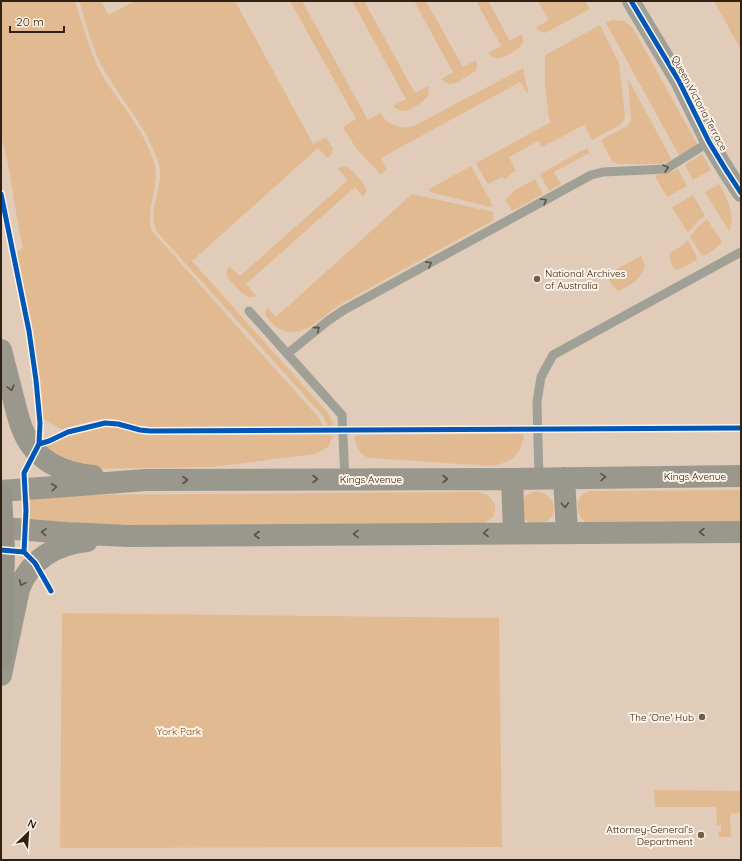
<svg xmlns="http://www.w3.org/2000/svg" width="742" height="861" font-family="Quicksand,sans-serif">
  <rect width="100%" height="100%" fill="#e0ccb9"/>
  <!-- green -->
  <path fill="#e2ba91" d="M1 1H75C83 25 89 50 101 73 118 102 142 126 153 159 162 184 144 210 152 231L319 418 323 426 148 427C136 426 126 421 114 419 97 418 77 425 61 429L42 418 35 360 15 253 23 248C14 211 12 172 1 136Z
    M79 1H101L109 15 135 1H235L313 144 326 137 333 149 331 155 328 158 318 148 192 261 328 413 334 425 328 427 323 416 158 233C147 216 159 195 160 177 161 171 159 164 157 159 145 123 118 97 101 64 91 45 86 22 79 1Z
    M290 1H302L368 120 380 113C388 125 399 129 412 127L523 68 528 92 527 93 520 82 381 158 387 170 380 174 356 148 343 127 356 119Z
    M352 1H364L415 93 428 86 429 94C427 100 411 110 405 111 401 111 396 109 393 106L406 99Z
    M414 1H426L463 67 476 60 477 65 476 71 456 83 448 84 441 79 453 72Z
    M476 1H488L510 41 522 34C523 38 524 41 522 44 520 49 502 59 497 58 493 58 491 56 488 53L501 46Z
    M538 1H585L590 9 545 33 539 31 536 27 549 20Z
    M714 1H741V50Z
    M612 20 624 21 633 28 697 144 679 155 606 23Z
    M600 25 619 63 625 115 624 120 620 125 592 140 584 125 542 147 538 141 509 157 516 171 513 172 505 180 502 177 488 184 476 163 551 122 549 118 545 83V57L547 54Z
    M628 79 672 160 662 164H617L612 161 601 140 627 126 631 120Z
    M587 148 593 159 589 153 554 172 561 184 549 191 540 174Z
    M702 154 711 170 693 180 685 165Z
    M471 166 493 206 490 207 430 192 429 189Z
    M340 167C342 167 344 166 346 167 352 168 365 184 367 190L363 197 355 187 246 284 256 296C253 297 250 298 247 296 243 295 228 279 227 275 226 271 228 269 229 266L240 276 348 180 338 169Z
    M678 169 687 186 667 197 655 176C663 172 670 174 678 169Z
    M535 179 543 194 512 211 505 200 515 190Z
    M719 184C727 198 736 215 729 231L705 192Z
    M412 194 493 212 494 220C443 248 392 275 341 304 327 312 312 330 295 332 281 334 273 325 265 315L267 307 276 317Z
    M693 195 705 216 698 221 688 233 672 207Z
    M707 219 722 242 715 249 704 256 700 253 690 237 697 228Z
    M688 240 696 255 697 260 677 270C671 267 669 260 670 253L680 247Z
    M641 256 645 265C642 279 631 285 619 291L614 288 606 275Z
    M107 426 117 427 148 435H329L333 436 328 447 315 454 213 467 84 469 40 447 74 434Z
    M521 434 524 435C521 456 509 464 489 466L370 458C359 455 357 448 354 437L359 435Z
    M741 490V523L586 522C573 514 575 496 589 491Z
    M538 491C549 494 558 504 552 516 550 518 548 521 545 522 541 524 536 523 532 524L524 518 523 498 530 493Z
    M478 492C491 495 499 503 493 517L485 523 132 527 27 519 26 501 59 495Z
    M62 613 499 618 502 847 60 848Z
    M654 790 741 791V812L730 814 731 837H719L718 832H721V825H717L716 807H655Z"/>
  <g fill="none" stroke-linecap="round" stroke-linejoin="round">
    <!-- lane -->
    <path stroke="#a0a097" stroke-width="9" d="M249 311 342 415 345 479
      M287 354 329 320 344 310 591 175 603 172 666 169 709 142
      M539 478 537 402 541 377 553 355 741 252"/>
    <!-- street -->
    <path stroke="#a0a097" stroke-width="18" d="M631 1 679 81 709 142 726 170 741 193"/>
    <!-- primary -->
    <path stroke="#9a988c" stroke-width="22" d="M1 350C5 367 10 384 14 401 17 412 19 423 24 433 36 461 64 473 93 476
      M564 478 567 532
      M512 479 514 533
      M1 491 146 480 512 479 741 476
      M3 528 66 533 128 536 741 532
      M1 675 19 589C30 559 57 544 87 541"/>
    <!-- highway -->
    <path stroke="#959387" stroke-width="22" d="M1 495 4 551 1 657"/>
    <defs>
      <path id="cycleway" d="M631 1 679 81 709 142 726 170 741 193
        M1 194 29 331 36 380 40 423 39 444 24 473 26 510 24 552
        M39 444 49 441 68 432 105 423 118 424 140 430 150 431 741 428
        M1 550 24 552 35 563 51 591"/>
    </defs>
    <!-- cycleway casing -->
    <use href="#cycleway" stroke="#fdf2e7" stroke-width="8"/>
    <!-- cycleway -->
    <use href="#cycleway" stroke="#0057b8" stroke-width="5"/>
  </g>
  <!-- one-way arrows -->
  <defs><path id="oneway-chevron" d="M-2-3.5L2.5 0L-2 3.5" fill="none" stroke-width="1.6" stroke-linecap="round" stroke-linejoin="round"/></defs>
  <g stroke="#5c5448">
    <use href="#oneway-chevron" transform="translate(666 168) rotate(-16)"/>
    <use href="#oneway-chevron" transform="translate(544 201) rotate(-30)"/>
    <use href="#oneway-chevron" transform="translate(429 264) rotate(-28)"/>
    <use href="#oneway-chevron" transform="translate(317 329) rotate(-40)"/>
  </g>
  <g stroke="#5a5144">
    <use href="#oneway-chevron" transform="translate(11 388) rotate(75)"/>
    <use href="#oneway-chevron" transform="translate(603 477) rotate(-1)"/>
    <use href="#oneway-chevron" transform="translate(315 479)"/>
    <use href="#oneway-chevron" transform="translate(445 479)"/>
    <use href="#oneway-chevron" transform="translate(185 480)"/>
    <use href="#oneway-chevron" transform="translate(54 487) rotate(-6)"/>
    <use href="#oneway-chevron" transform="translate(565 505) rotate(87)"/>
    <use href="#oneway-chevron" transform="translate(44 532) rotate(-176)"/>
    <use href="#oneway-chevron" transform="translate(702 532) rotate(180)"/>
    <use href="#oneway-chevron" transform="translate(486 533) rotate(179)"/>
    <use href="#oneway-chevron" transform="translate(356 534) rotate(179)"/>
    <use href="#oneway-chevron" transform="translate(257 535) rotate(180)"/>
    <use href="#oneway-chevron" transform="translate(22 583) rotate(114)"/>
  </g>
  <!-- markers -->
  <g fill="#6d5e4e" stroke="#fdf2e7" stroke-width="1.5">
    <circle cx="537" cy="279" r="4"/>
    <circle cx="702" cy="717" r="4"/>
    <circle cx="701" cy="835" r="4"/>
  </g>
  <g text-anchor="middle" stroke-width="4" stroke-linejoin="round" paint-order="stroke">
    <!-- street labels -->
    <g font-size="10" fill="#2f2214" stroke="#fdf2e7">
      <text transform="translate(700 103) rotate(62)" y="4">Queen Victoria Terrace</text>
      <text x="695" y="480">Kings Avenue</text>
      <text x="371" y="483">Kings Avenue</text>
    </g>
    <!-- poi labels -->
    <g font-size="10" fill="#2f2214" stroke="#fdf2e7" text-anchor="end">
      <text x="545" y="277" text-anchor="start">National Archives<tspan x="545" dy="12">of Australia</tspan></text>
      <text x="694" y="721">The 'One' Hub</text>
      <text x="693" y="833">Attorney-General’s<tspan x="693" dy="12">Department</tspan></text>
    </g>
    <!-- park labels -->
    <g font-size="10" fill="#794c15" stroke="#fdf2e7">
      <text x="179" y="735">York Park</text>
    </g>
  </g>
  <!-- border -->
  <rect width="742" height="861" fill="none" stroke="#2f2214" stroke-width="4"/>
  <!-- north arrow -->
  <g transform="translate(28 833) rotate(25)" stroke="#fdf2e7" stroke-width="3" paint-order="stroke">
  <path d="M0-3L7 15L0 10L-7 15Z" fill="#2f2214"/>
  <text y="-6" font-size="11" font-weight="bold" text-anchor="middle" fill="#2f2214">N</text>
  </g>
  <!-- scale -->
  <path d="M10 26v6h54v-6" fill="none" stroke="#2f2214" stroke-width="2"/>
  <text x="16" y="26" font-size="12" fill="#2f2214" stroke="#fdf2e7" stroke-width="3" paint-order="stroke">20 m</text>
</svg>
